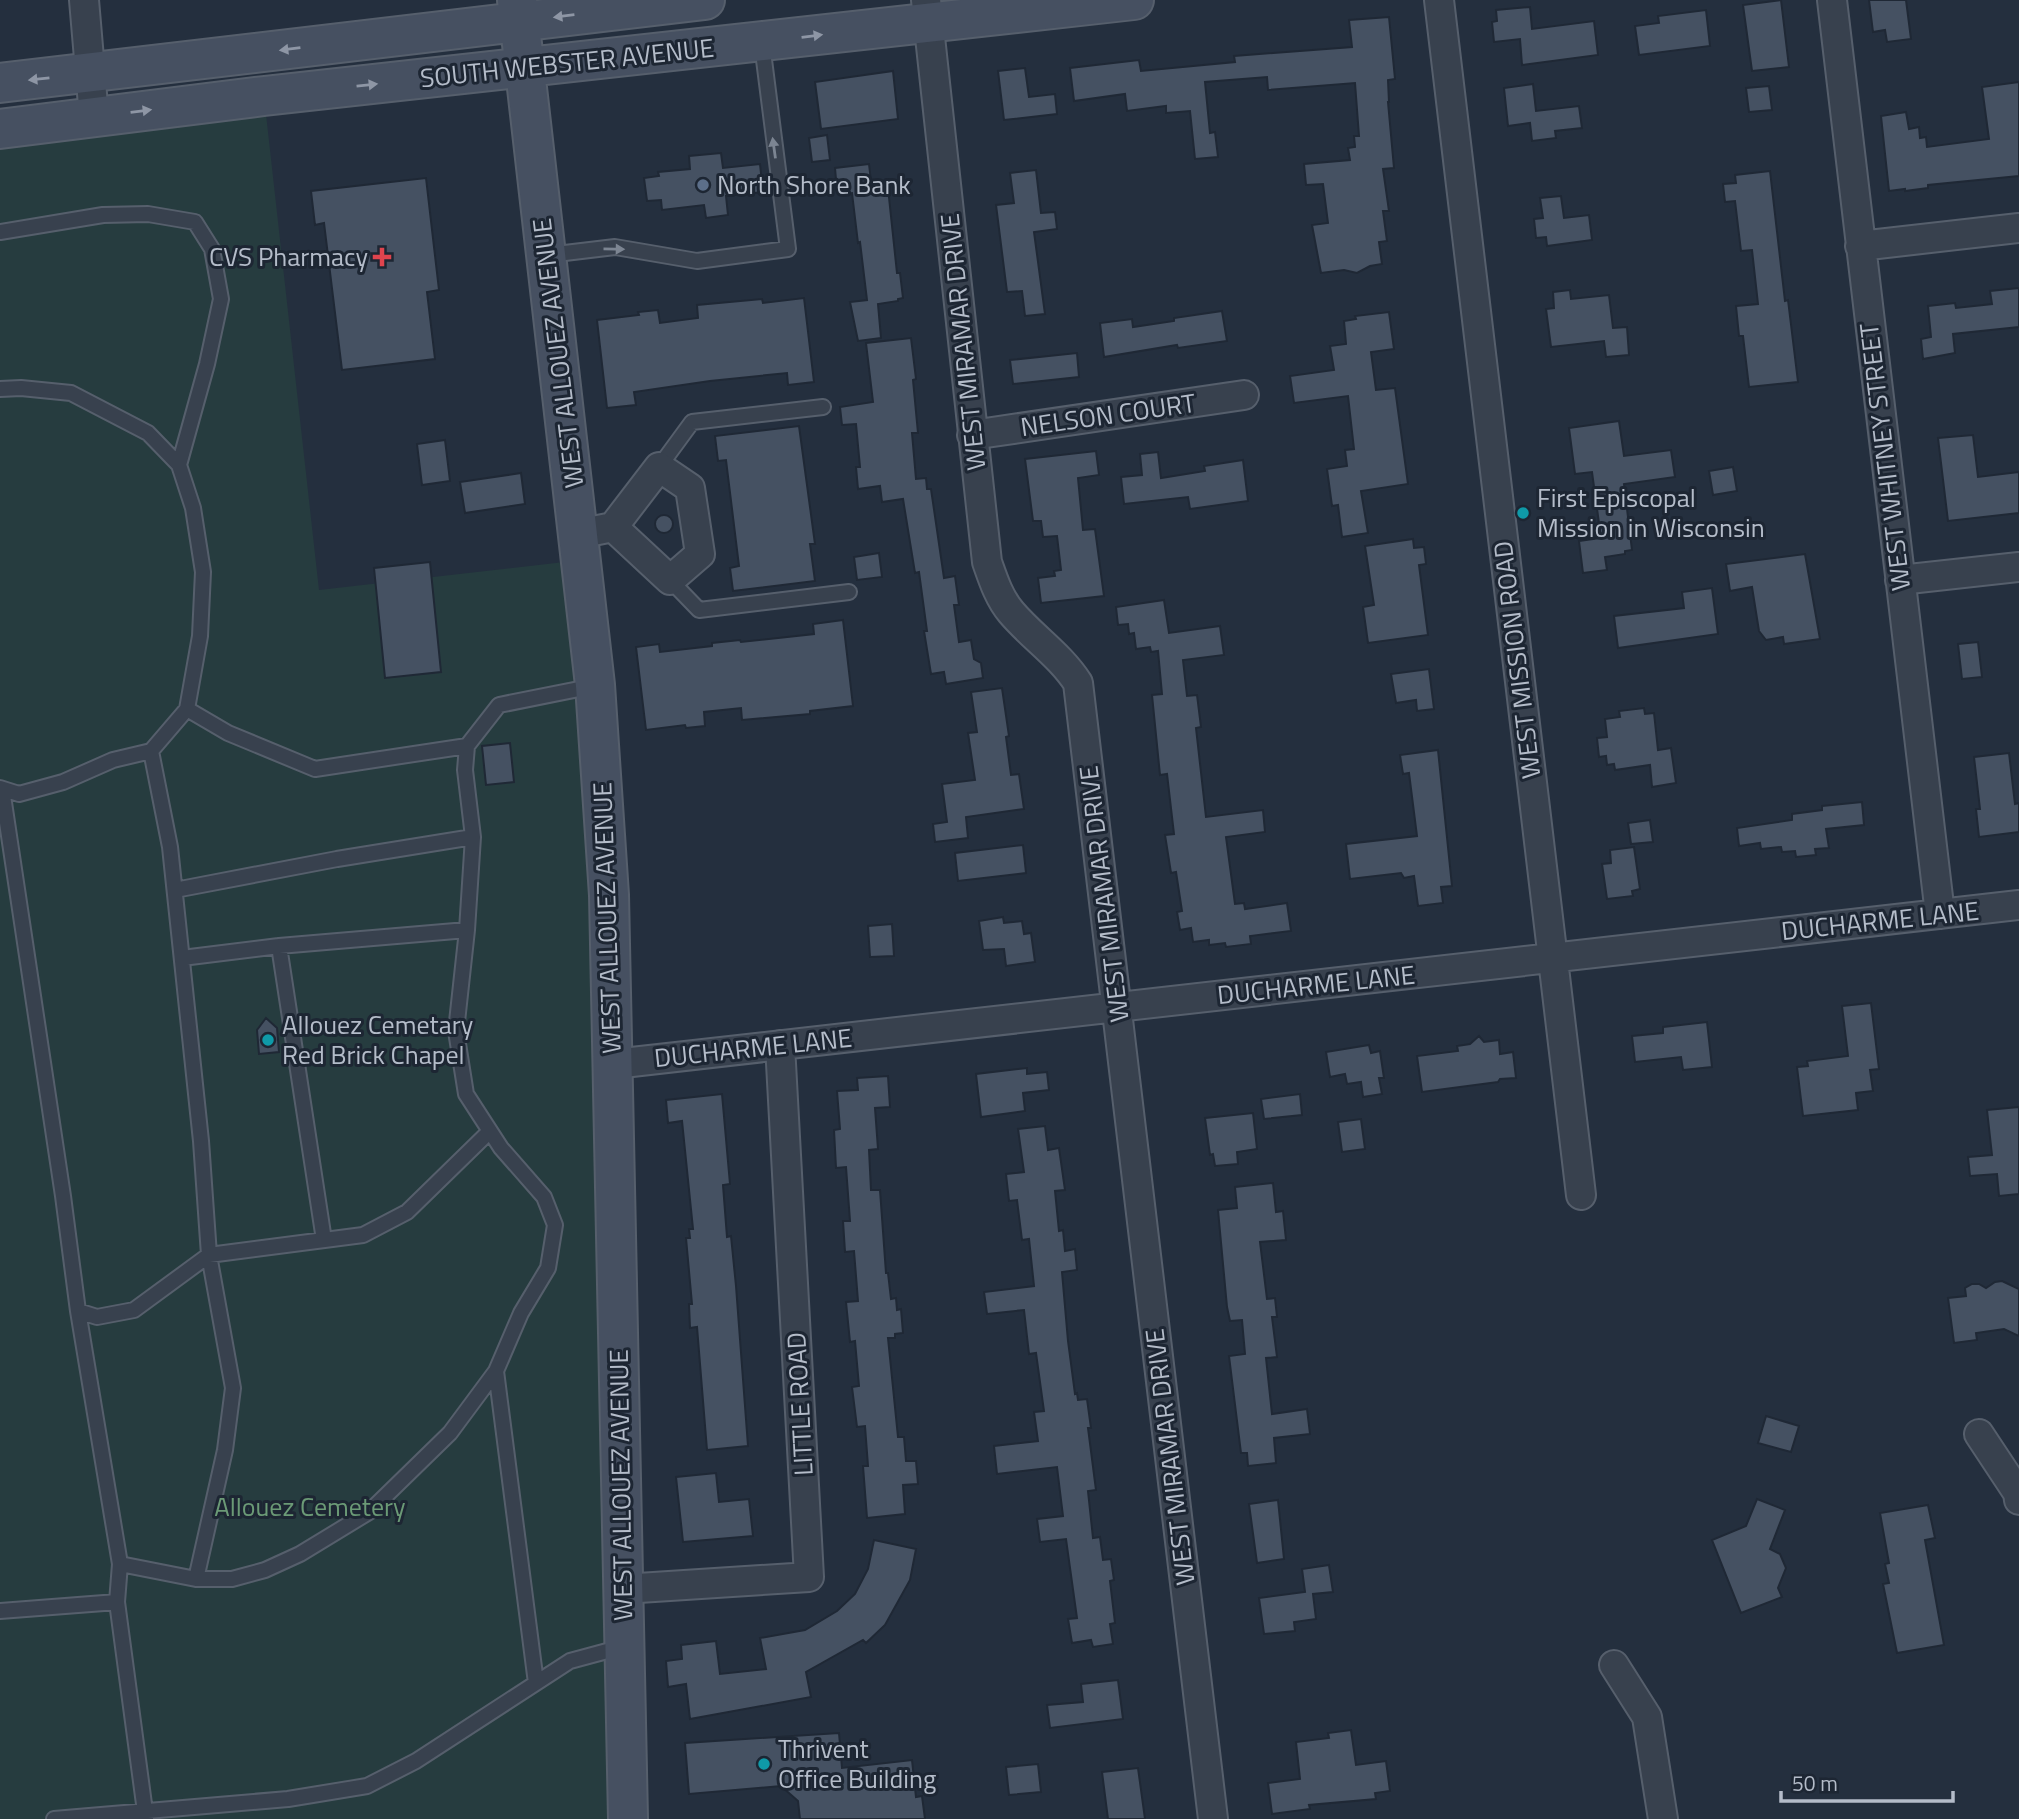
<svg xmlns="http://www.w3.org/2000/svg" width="2019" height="1819" font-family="'Titillium Web',sans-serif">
  <rect width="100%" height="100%" fill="#242f3e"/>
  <!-- green -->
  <path fill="#263c3f" d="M264 96 319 590 582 560 597 709 609 1819H0V129Z"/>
  <!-- building -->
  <path fill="#455162" stroke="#1f2835" stroke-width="2" d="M1781 0 1789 67 1752 71 1743 5Z
    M1869 0H1906L1911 39 1887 42 1885 30 1873 32Z
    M1530 7 1532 29 1594 21 1598 55 1522 65 1520 39 1494 42 1492 22 1497 21 1496 10Z
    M1706 10 1710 46 1639 55 1635 26 1659 23 1658 16Z
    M1389 17 1395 79 1388 80 1389 102H1388L1394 168 1383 169 1389 211H1383L1387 241 1379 242 1382 264 1370 266 1357 273 1344 270 1321 273 1312 225 1328 223 1323 184 1306 185 1304 164 1350 160 1348 148 1355 147 1354 136H1359L1355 83 1268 90 1267 77 1205 82 1210 133 1215 132 1218 157 1195 159 1190 111 1166 113V106L1127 111 1125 94 1074 101 1070 68 1139 60 1141 71 1235 62 1234 56 1352 47 1349 20Z
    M1025 68 1029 97 1055 94 1057 114 1004 120 998 71Z
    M893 71 898 119 821 129 815 82Z
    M2019 82V176L1928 185V188L1905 191V189L1889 191 1881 116 1906 112 1909 129 1919 127 1920 138 1926 137 1927 147 1989 139 1982 87Z
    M1533 84 1536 111 1579 106 1582 128 1555 131 1556 138 1532 141 1530 123 1508 126 1504 88Z
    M1769 86 1772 110 1749 112 1746 88Z
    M827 135 830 160 812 162 809 138Z
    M721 153 723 168 760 164 763 192 726 196 728 215 706 218 704 205 662 210 661 200 647 201 644 178 659 176 658 172 690 169 689 156Z
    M869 164 872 190 888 188 897 273H900L903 298 898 299V301L878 304 881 338 858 341 850 302 867 300 860 242 858 243 852 193 843 194V190L837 191 835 168Z
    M1036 170 1041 213 1055 212 1057 229 1034 232 1045 314 1025 316 1022 291 1007 292 996 205 1014 203 1010 173Z
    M1770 171 1785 301 1788 300 1798 382 1749 387 1743 336H1739L1736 306 1758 304 1752 250 1741 251 1735 201 1725 202 1723 184 1736 183 1735 175Z
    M426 178 439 290 427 292 435 359 342 370 324 223 315 225 311 191Z
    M1561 196 1564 218 1589 215 1592 240 1547 246 1546 237 1536 238 1534 219 1543 218 1540 198Z
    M2019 288V327L1953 334 1955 353 1923 359 1921 339 1931 337 1928 306 1955 303 1956 308 1992 304 1990 291Z
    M1570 290 1571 299 1609 295 1613 328 1627 327 1629 355 1606 357 1604 341 1551 347 1546 309 1554 308 1553 292Z
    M804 298 814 382 788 385 787 373 710 381 634 392 636 405 607 408 597 320 639 315 638 312 658 310 660 323 698 318 697 305 762 299 763 303Z
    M1222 311 1227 341 1178 348 1177 345 1104 357 1100 323 1132 319 1133 327 1174 321V318Z
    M1389 312 1394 349 1371 352 1376 390 1395 388 1408 484 1361 491 1368 533 1342 537 1338 505 1332 506 1327 469 1347 466 1345 450 1354 449 1348 396 1294 403 1290 376 1334 370 1330 346 1346 344 1344 321 1356 319 1355 316Z
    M911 338 916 379 913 380 918 433H912L916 479 926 478 927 489H931L944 578 955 576 959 605H954L959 642 971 640 974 659 981 663 983 678 946 684 944 672 931 674 924 631H927L919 572 915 573 903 499 882 502 880 486 858 489 856 467H860L856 424 842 425 840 407 873 402 866 343Z
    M1077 353 1079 377 1013 384 1010 360Z
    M1619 421 1624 456 1671 450 1675 477 1624 484 1632 550 1625 551V554L1605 557 1607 570 1583 573 1579 541 1601 538 1592 472 1575 474 1569 428Z
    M799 426 815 544H810L815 581 733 591 730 568 739 566 726 460 718 461 715 436Z
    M1973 435 1978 477 2019 472V513L1948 521 1938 438Z
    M445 440 450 481 422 485 417 444Z
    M1096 451 1099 475 1078 478 1083 530 1095 529 1104 596 1041 603 1038 578 1055 576 1054 571 1061 570 1057 536 1043 537 1041 521H1033L1025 459Z
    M1158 452 1161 478 1205 471 1204 466 1243 460 1248 501 1190 509 1188 497 1124 504 1121 477 1142 475 1140 454Z
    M1733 467 1737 491 1713 495 1709 471Z
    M521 473 525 504 465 513 460 482Z
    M655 524a9 9 0 1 1 18 0a9 9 0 1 1-18 0Z
    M1413 539 1414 548 1424 547 1426 564 1419 565 1428 635 1368 643 1363 607 1374 605 1365 546Z
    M879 553 882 577 857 580 854 557Z
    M1805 554 1820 639 1784 644 1783 637 1766 640 1759 631 1752 587 1730 591 1726 564Z
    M430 562 441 672 385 678 374 568Z
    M1712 588 1718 634 1618 648 1614 616 1684 608 1682 592Z
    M1164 600 1169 633 1220 626 1224 655 1183 660 1187 696 1197 695 1201 727 1196 728 1206 817 1263 810 1265 832 1226 837 1235 904 1244 903 1245 909 1287 903 1291 931 1250 936 1251 944 1226 947 1225 943 1209 945V940L1193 942 1191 928 1180 930 1177 912 1182 911 1176 872 1171 873 1165 835 1174 834 1167 774 1160 775 1152 695 1162 694 1158 651 1151 652 1150 647 1136 649 1134 633 1129 634 1128 624 1118 625 1116 607Z
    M843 620 853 706 810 711V714L742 720 741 708 704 712 705 726 686 728 685 725 646 730 636 647 659 644 660 652 712 646V643L740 640 741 642 814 634 813 624Z
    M1978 642 1982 677 1962 679 1958 644Z
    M1429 669 1434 709 1417 711 1416 700 1396 703 1391 674Z
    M1002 688 1009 736 1006 737 1011 775 1019 774 1024 809 966 817 968 838 935 842 933 824 947 822 942 784 975 780 968 733 977 732 971 692Z
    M1644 708 1645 714 1654 713 1658 750 1671 748 1676 783 1652 787 1650 765 1615 770 1614 764 1607 765 1606 756 1599 757 1597 738 1607 737 1605 719 1620 717 1619 711Z
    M510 743 514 782 486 785 482 746Z
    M1438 750 1452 886 1441 887 1443 903 1418 906 1414 876 1404 878 1401 873 1350 879 1346 844 1417 836 1409 773 1403 774 1400 755Z
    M2009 753 2015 804 2019 803V832L1979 837 1976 809H1980L1974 757Z
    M1862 802 1864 825 1826 829 1829 848 1815 849 1816 855 1796 857 1795 851 1782 852 1781 847 1761 849 1760 843 1739 846 1737 828 1792 820V814L1822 810V806Z
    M1650 820 1653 842 1631 844 1628 823Z
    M1023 845 1026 873 958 881 955 853Z
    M1634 847 1640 889 1632 891 1633 896 1607 899 1602 864 1611 863 1610 850Z
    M1003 917 1004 923 1022 921 1024 934 1031 933 1035 962 1006 966 1004 949 983 950 979 921Z
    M892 924 894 956 870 957 868 926Z
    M1871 1003 1879 1069 1870 1070 1873 1091 1856 1093 1858 1110 1803 1116 1797 1067 1808 1066 1807 1061 1848 1056 1842 1006Z
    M266 1018 277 1028 279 1052 259 1054 257 1030Z
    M1707 1022 1712 1067 1683 1070 1681 1057 1635 1062 1632 1036 1663 1033V1027Z
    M1479 1036 1484 1042 1499 1040 1500 1054 1513 1052 1516 1078 1500 1079 1498 1082 1422 1092 1417 1056 1458 1051 1457 1046 1470 1044Z
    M1369 1045 1371 1053 1380 1051 1384 1078H1379L1382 1094 1363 1097 1361 1082 1347 1084 1345 1074 1330 1077 1326 1052Z
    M1027 1068V1074L1047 1072 1049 1090 1023 1093 1025 1111 981 1117 976 1074Z
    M888 1076 890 1107 875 1108 878 1149 869 1150 871 1190H880L886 1273H888L891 1299 896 1298 897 1310 901 1309 903 1333 895 1334V1338H888L898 1437H904L906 1461H916L918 1484 903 1485 905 1514 867 1518 863 1466H868L865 1426 857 1427 852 1387 859 1386 855 1341 850 1342 846 1302 858 1301 854 1251 845 1252 843 1221H850L846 1167 836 1168 834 1130 840 1129 837 1091 858 1090 857 1078Z
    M722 1094 730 1184 723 1185 727 1237 731 1236 736 1286 748 1446 707 1450 697 1327 690 1328 689 1304H692L686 1238H690L689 1229H693L682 1121 668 1123 666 1100Z
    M1300 1094 1302 1115 1264 1119 1261 1099Z
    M2019 1107V1194L1999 1196 1997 1174 1970 1176 1968 1157 1992 1155 1987 1110Z
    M1253 1113 1257 1149 1237 1152 1238 1164 1215 1166 1213 1154 1210 1155 1205 1118Z
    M1361 1119 1365 1149 1342 1152 1338 1122Z
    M1045 1126 1048 1150 1059 1148 1065 1190 1055 1191 1059 1231 1063 1230 1065 1251 1075 1249 1077 1270 1062 1272 1068 1341 1075 1394 1077 1393 1078 1400 1087 1399 1091 1428H1088L1096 1490 1088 1491 1093 1538 1100 1537 1103 1560 1111 1559 1114 1580 1110 1581 1115 1623 1110 1624 1113 1644 1093 1647 1091 1640 1072 1643 1068 1619 1077 1618 1066 1539 1040 1542 1037 1519 1063 1516 1057 1467 997 1474 994 1446 1038 1441 1034 1412 1044 1411 1036 1353 1029 1354 1024 1310 987 1314 984 1292 1034 1286 1029 1239 1022 1240 1017 1200 1009 1201 1006 1174 1024 1172 1018 1129Z
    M1273 1183 1276 1212 1283 1211 1286 1240 1260 1242 1267 1299 1275 1298 1277 1317H1272L1277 1357 1266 1358 1272 1414 1307 1409 1310 1434 1274 1438 1276 1463 1248 1466 1247 1453H1241L1229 1356 1245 1354 1242 1320 1230 1321 1227 1307 1218 1210 1237 1208 1235 1187Z
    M2002 1281 2019 1289V1336L2004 1329 1976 1333 1977 1340 1954 1343 1948 1298 1966 1296 1965 1288 1972 1284H1979L1986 1288 1995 1282Z
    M1766 1416 1799 1426 1791 1452 1758 1443Z
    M716 1473 719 1502 749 1499 753 1536 683 1542 676 1477Z
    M1757 1499 1785 1510 1770 1549 1780 1554 1786 1568 1778 1588 1782 1597 1741 1613 1712 1540 1746 1526Z
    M1278 1500 1284 1559 1257 1563 1249 1504Z
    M1928 1505 1935 1538 1925 1540 1944 1645 1897 1653 1883 1584 1889 1583 1885 1564 1889 1563 1880 1513Z
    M874 1540 916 1549 910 1580 885 1625 866 1643 863 1640 806 1672 811 1697 690 1719 686 1684 668 1687 666 1661 682 1659 681 1645 716 1641 720 1674 766 1669 760 1638 805 1630 837 1611 855 1594 868 1569Z
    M1329 1565 1333 1592 1313 1594 1316 1619 1294 1622 1295 1631 1264 1634 1259 1598 1305 1592 1302 1569Z
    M1118 1680 1123 1719 1050 1728 1047 1705 1083 1702 1081 1684Z
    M1351 1730 1356 1765 1386 1761 1390 1791 1375 1793 1376 1799 1309 1805 1310 1809 1272 1814 1268 1783 1300 1779 1296 1742 1329 1738 1328 1733Z
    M839 1733 842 1768 912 1760 916 1797 922 1796 925 1819H800L798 1801 781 1786 689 1794 685 1743Z
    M1038 1764 1041 1792 1009 1795 1006 1767Z
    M1138 1768 1145 1819H1108L1102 1772Z"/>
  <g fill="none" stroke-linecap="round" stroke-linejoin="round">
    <defs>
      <path id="lane" d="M0 232 103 215 148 214 195 222 212 249 221 299 207 364 179 465
        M548 255 615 247 697 261 788 249 762 44
        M0 389 21 388 71 393 148 433 179 465 193 508 203 572 200 636 187 709 151 751 113 760 63 782 19 794 0 788
        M659 467 692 422 823 407
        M670 580 699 610 849 592
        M187 709 228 733 315 769 467 746 465 770 473 837
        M467 746 499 705 594 686
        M151 751 170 847 201 1141 209 1255 233 1388 225 1450 196 1579
        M2 789 63 1196 78 1311 120 1564 117 1602 146 1819
        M175 890 337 859 473 837 467 930 456 1031 466 1094 501 1148 544 1197 555 1225 548 1268 521 1313 496 1371 536 1683
        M279 946 324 1240
        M182 958 279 946 467 930
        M78 1311 97 1317 134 1310 209 1255 363 1235 407 1212 490 1131
        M120 1564 196 1579H232L265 1570 300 1554 369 1512 450 1433 496 1371
        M0 1611 117 1602
        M54 1819 288 1799 367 1786 416 1761 570 1661 622 1647"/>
      <path id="street" d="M84 0 94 117
        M926 0 987 562C993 579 999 598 1011 612 1032 637 1060 655 1078 683L1213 1819
        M1439 0 1581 1195
        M1832 0 1940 914
        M1860 246 2019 228
        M972 435 1244 395
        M578 534 613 527 659 467 690 488 700 554 670 580 613 527
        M1900 580 2019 567
        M614 1064 2019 905
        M1979 1434 2018 1493 2019 1500
        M623 1589 809 1577 780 1045
        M1614 1665 1647 1717 1663 1819"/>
      <path id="secondary" d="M517 0 595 685 609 895 628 1819
        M0 83 705 0
        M0 129 264 96 1134 0"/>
    </defs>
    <!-- lane casing -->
    <use href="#lane" stroke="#565f6c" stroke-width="18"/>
    <!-- street casing -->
    <use href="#street" stroke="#565f6c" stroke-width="32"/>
    <!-- secondary casing -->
    <use href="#secondary" stroke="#565f6c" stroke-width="42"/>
    <!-- lane -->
    <use href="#lane" stroke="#38414e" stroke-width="14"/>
    <!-- street -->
    <use href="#street" stroke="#38414e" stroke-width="28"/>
    <!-- secondary -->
    <use href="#secondary" stroke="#465061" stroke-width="38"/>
  </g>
  <!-- one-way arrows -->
  <defs><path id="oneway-solid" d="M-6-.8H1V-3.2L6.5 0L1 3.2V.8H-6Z" transform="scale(1.75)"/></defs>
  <g fill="#8e96a5">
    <use href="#oneway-solid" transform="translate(564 16) rotate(173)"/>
    <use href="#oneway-solid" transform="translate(812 36) rotate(-7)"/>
    <use href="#oneway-solid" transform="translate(290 49) rotate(173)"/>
    <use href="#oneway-solid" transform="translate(39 79) rotate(174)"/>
    <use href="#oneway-solid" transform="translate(367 85) rotate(-6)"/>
    <use href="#oneway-solid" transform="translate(141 111) rotate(-7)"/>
  </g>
  <g fill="#7c8592">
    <use href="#oneway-solid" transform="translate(774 148) rotate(-98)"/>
    <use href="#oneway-solid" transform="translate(614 249) rotate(1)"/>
  </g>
  <!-- markers -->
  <circle fill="#5c6f8a" stroke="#1d2633" stroke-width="2.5" cx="703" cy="185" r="7"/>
  <path fill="#e0444e" stroke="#1d2633" stroke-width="2.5" d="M378.5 246.5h7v7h7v7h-7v7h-7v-7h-7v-7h7z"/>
  <g fill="#0f9aa8" stroke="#1d2633" stroke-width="2.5">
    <circle cx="1523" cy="513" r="7"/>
    <circle cx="268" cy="1040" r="7"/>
    <circle cx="764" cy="1764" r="7"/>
  </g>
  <g text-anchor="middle" stroke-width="6" stroke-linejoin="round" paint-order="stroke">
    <!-- street labels -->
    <g font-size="26" fill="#b4bcc9" stroke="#1d2633">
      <text transform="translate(567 63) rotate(-6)" y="9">SOUTH WEBSTER AVENUE</text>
      <text transform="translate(963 342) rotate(-96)" y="9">WEST MIRAMAR DRIVE</text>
      <text transform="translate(558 353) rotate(-97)" y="9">WEST ALLOUEZ AVENUE</text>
      <text transform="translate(1108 415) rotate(-8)" y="9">NELSON COURT</text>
      <text transform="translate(1885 457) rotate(-97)" y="9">WEST WHITNEY STREET</text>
      <text transform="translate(1517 660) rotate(-97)" y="9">WEST MISSION ROAD</text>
      <text transform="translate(1104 894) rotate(-97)" y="9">WEST MIRAMAR DRIVE</text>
      <text transform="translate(607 918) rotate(-92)" y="9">WEST ALLOUEZ AVENUE</text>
      <text transform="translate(1880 921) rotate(-6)" y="9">DUCHARME LANE</text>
      <text transform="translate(1316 985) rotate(-6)" y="9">DUCHARME LANE</text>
      <text transform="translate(753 1048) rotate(-6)" y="9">DUCHARME LANE</text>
      <text transform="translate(800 1404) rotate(-93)" y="9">LITTLE ROAD</text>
      <text transform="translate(1170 1457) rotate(-97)" y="9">WEST MIRAMAR DRIVE</text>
      <text transform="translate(621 1485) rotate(-91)" y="9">WEST ALLOUEZ AVENUE</text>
    </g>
    <!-- poi labels -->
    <g font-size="26" fill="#b4bcc9" stroke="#1d2633" text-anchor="start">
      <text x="717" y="194">North Shore Bank</text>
      <text x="368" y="266" text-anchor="end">CVS Pharmacy</text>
      <text x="1537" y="507">First Episcopal<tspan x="1537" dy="30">Mission in Wisconsin</tspan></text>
      <text x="282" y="1034">Allouez Cemetary<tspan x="282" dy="30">Red Brick Chapel</tspan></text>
      <text x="778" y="1758">Thrivent<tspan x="778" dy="30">Office Building</tspan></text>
    </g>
    <!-- park labels -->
    <g font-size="26" fill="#6b9a76" stroke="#1d2633">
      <text x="310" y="1516">Allouez Cemetery</text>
    </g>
  </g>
  <!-- scale -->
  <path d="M1781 1791v10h172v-10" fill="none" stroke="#b4bcc9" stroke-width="3.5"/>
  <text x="1792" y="1791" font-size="21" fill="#b4bcc9" stroke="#1d2633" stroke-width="5" paint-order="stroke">50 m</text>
</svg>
